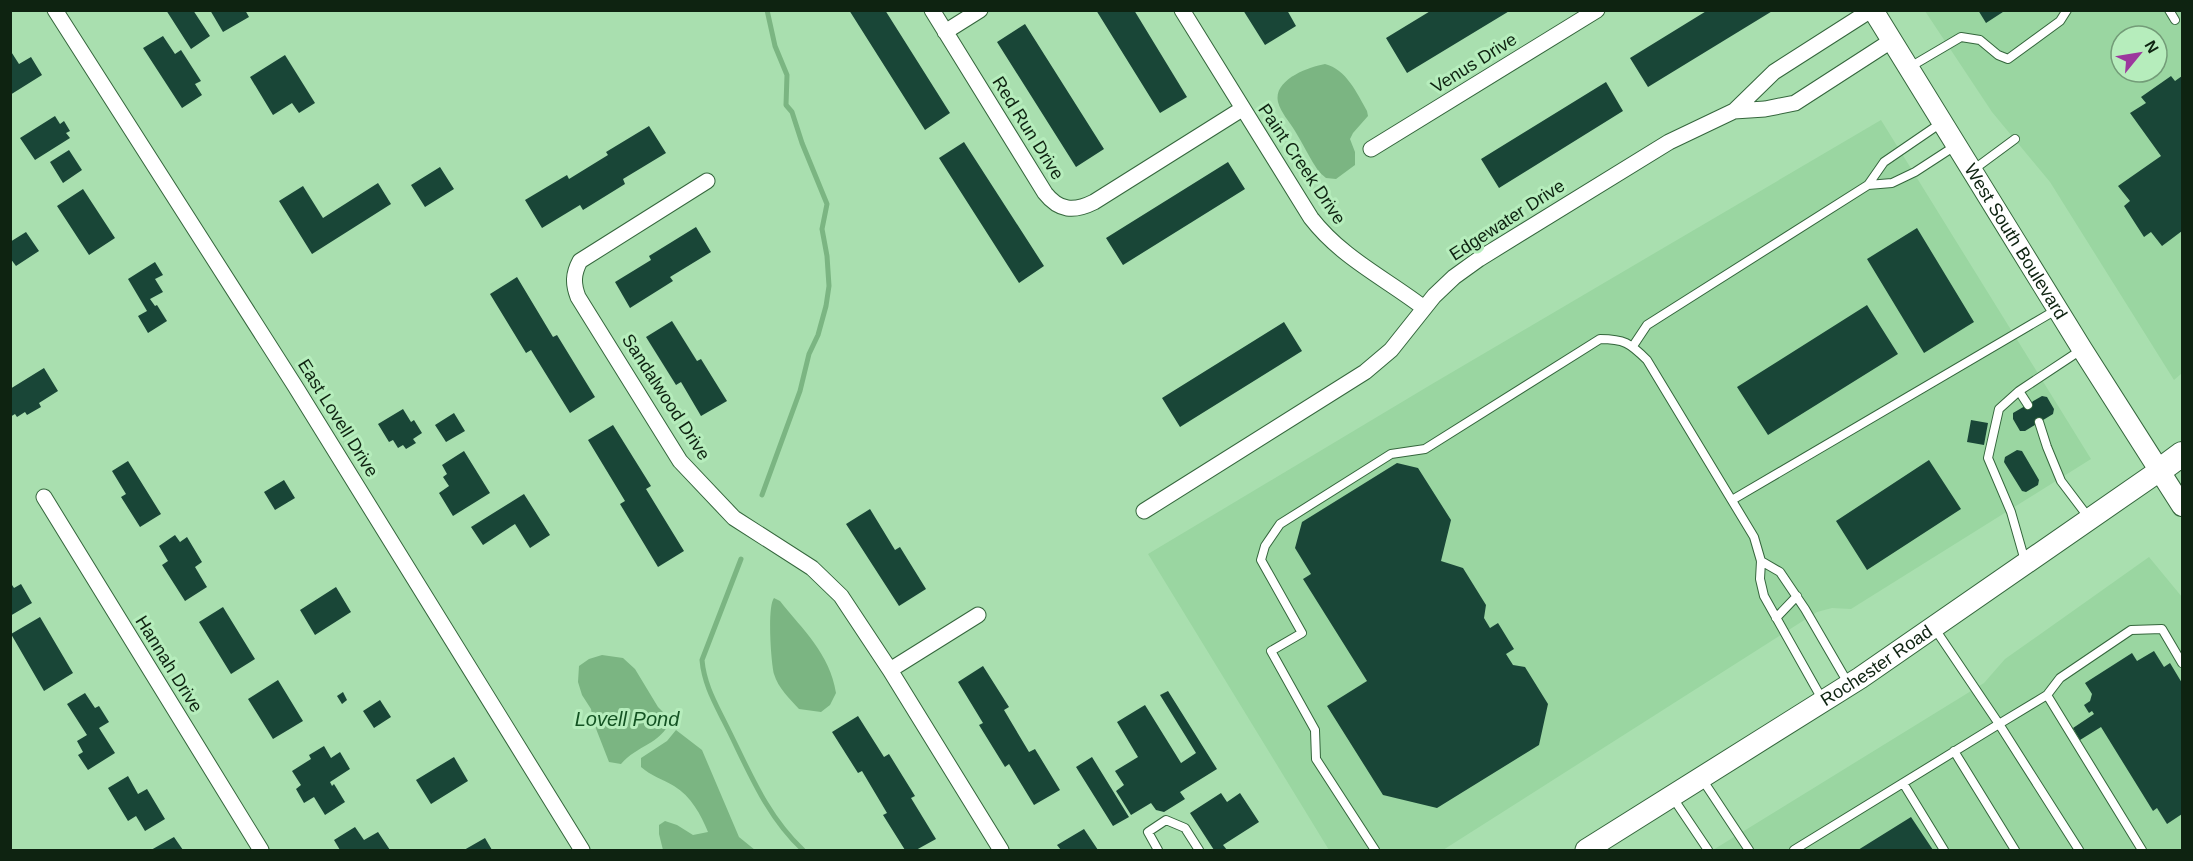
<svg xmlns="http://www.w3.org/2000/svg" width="2193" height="861" font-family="Arial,sans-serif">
  <rect width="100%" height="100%" fill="#a9dfaf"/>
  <!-- built -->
  <path fill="#9ad6a1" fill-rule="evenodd" d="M1925 11H2182V373L2174 380 2050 182 1992 112ZM2121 36H2157V72H2121Z
    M1881 120 2091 459 1851 609 1832 608 1817 612 1443 850H1329L1148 554 1432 384Z
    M2149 557 2182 597V850H1713L1984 683 2005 659Z"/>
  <!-- water -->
  <path fill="#7bb582" d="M1325 64C1346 69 1357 93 1367 111L1368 116 1353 133 1350 139 1355 152V165L1336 179 1326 178 1319 172C1310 159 1303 144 1295 131 1289 121 1281 113 1278 102 1273 80 1308 67 1325 64Z
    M774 598 780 601C803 630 830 654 836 693L830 705 821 712 799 709C790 699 778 688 774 674 771 662 767 607 774 598Z
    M602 655 623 658 635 669 658 707 671 720C660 745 637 745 621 764L609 762 593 721 591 709 582 695 578 682 579 666 589 659Z
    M676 730 702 750 739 837 755 850H663L659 834V825L665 821 677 825 693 835 708 832C701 815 691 796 674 786 662 779 651 776 641 767V758L667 741Z"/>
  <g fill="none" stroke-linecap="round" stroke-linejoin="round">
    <!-- stream -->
    <path stroke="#7bb582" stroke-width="5" d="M762 495 800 391 809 354 818 335 826 306 829 286 827 256 822 229 827 204 802 143 792 112 786 105 787 75 775 46 767 10
      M741 559 702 660C704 683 714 701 724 721 747 766 765 815 803 850"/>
  </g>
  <!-- building -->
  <path fill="#194637" d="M166 10H193L210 36 191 49Z
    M210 10H245L249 17 223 32Z
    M849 10H885L950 113 925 130Z
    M1096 10H1134L1187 97 1160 113Z
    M1243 10H1287L1296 26 1265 45Z
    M1432 10H1511L1407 73 1386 38Z
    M1708 10H1774L1648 87 1630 58Z
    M1978 10H2006L1986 23Z
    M1025 24 1104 149 1076 167 997 42Z
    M163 36 175 54 181 50 201 81 195 84 202 95 182 108 143 48Z
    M10 50 19 64 31 57 42 75 10 95Z
    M285 55 315 103 299 113 292 103 273 115 250 77Z
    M2171 76 2175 81 2182 76V231L2162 246 2151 232 2144 237 2124 206 2130 201 2118 186 2161 156 2130 113 2146 103 2141 97Z
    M1606 82 1623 111 1499 188 1481 159Z
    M55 116 60 124 64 121 70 131 66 133 70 138 35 160 20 138Z
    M649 126 666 153 623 179 625 184 583 210 580 205 542 228 525 200 567 175 569 179 608 155 606 152Z
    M964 142 1044 266 1019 283 939 158Z
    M69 150 82 170 63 183 50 162Z
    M1228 162 1245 189 1123 265 1106 238Z
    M440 167 454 189 425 207 411 185Z
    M378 183 391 204 312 254 279 201 303 186 323 218Z
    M83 189 115 238 89 255 57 206Z
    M696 227 711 252 670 277 673 281 630 308 615 282 651 260 649 256Z
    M1917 228 1974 322 1924 353 1867 259Z
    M26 232 39 251 16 266 10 258V242Z
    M155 262 163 275 155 279 163 292 150 299 155 306 157 305 167 321 148 333 138 316 147 311 128 279Z
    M517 277 553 337 557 335 595 397 570 413 531 350 526 353 490 294Z
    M1867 305 1898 354 1768 435 1737 387Z
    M672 321 697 361 701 359 727 401 701 416 681 382 676 385 646 337Z
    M1284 322 1302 351 1180 427 1162 398Z
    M44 368 58 391 39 403 41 407 27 415 25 412 17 417 15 414 10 417V389Z
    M2042 396 2047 397 2054 409 2053 414 2025 431H2020L2013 419V413Z
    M403 409 411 422 414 420 422 433 413 439 416 443 406 449 403 445 398 448 393 440 389 442 378 424Z
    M454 413 465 431 446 442 435 425Z
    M1971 420 1988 423 1984 445 1967 442Z
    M613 425 651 486 646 489 684 551 658 567 620 504 625 501 588 440Z
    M2017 450 2022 451 2039 480 2038 485 2026 492 2022 491 2004 462 2005 457Z
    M464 451 490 493 453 516 439 493 449 486 443 477 447 474 442 465Z
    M1929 460 1961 509 1867 570 1836 521Z
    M128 461 161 514 140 527 121 497 126 494 112 471Z
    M1397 463 1418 468 1451 520 1441 561 1463 568 1486 605 1484 618 1490 628 1498 623 1514 649 1506 654 1513 665 1525 667 1548 704 1539 745 1437 808 1383 795 1327 706 1367 681 1303 579 1311 574 1295 548 1302 522Z
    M284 480 295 498 275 510 264 492Z
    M524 494 550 535 530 548 515 524 483 545 471 527Z
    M870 509 895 550 900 547 926 589 899 606 846 524Z
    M175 535 180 542 187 537 202 562 195 567 207 587 185 601 162 565 168 561 159 546Z
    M10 582 14 588 21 584 32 603 10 616Z
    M336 587 351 612 315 635 300 610Z
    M223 607 255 659 231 674 199 622Z
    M40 617 73 673 44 691 11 634Z
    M2154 651 2164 667 2170 663 2182 683V814L2167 824 2157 808 2153 811 2101 727 2080 740 2073 728 2094 714 2092 711 2089 713 2084 705 2090 701 2092 694 2085 683 2132 653 2137 661Z
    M983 666 1009 707 1004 710 1029 752 1035 749 1060 790 1034 805 1009 764 1005 767 979 725 983 723 958 682Z
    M278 680 303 721 273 739 248 699Z
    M1168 691 1217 769 1180 792 1185 799 1164 812 1156 810 1151 803 1131 815 1116 791 1124 785 1115 771 1138 757 1117 722 1145 705 1181 763 1196 753 1160 695Z
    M343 692 347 700 342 704 337 696Z
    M85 693 95 708 99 706 109 722 99 728 115 753 88 770 78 755 83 752 77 741 87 735 67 704Z
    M380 700 391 717 374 728 363 711Z
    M858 716 884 757 889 754 915 796 911 798 936 839 916 850H905L883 815 887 813 862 771 858 773 832 732Z
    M324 746 331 758 340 752 350 769 330 782 332 786 334 784 345 802 325 815 314 797 304 803 296 789 301 785 292 771 311 759 309 755Z
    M454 757 468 781 431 804 416 780Z
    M1092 757 1129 817 1113 826 1076 767Z
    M128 776 138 794 147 789 165 819 145 831 136 816 128 821 108 788Z
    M1221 793 1227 802 1240 793 1259 822 1223 845 1227 850H1214L1190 813Z
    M1911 817 1933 850H1858Z
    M355 827 364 840 378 832 390 850H340L334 840Z
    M1084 829 1098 850H1061L1057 845Z
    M174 837 183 850H151Z
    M485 838 492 850H464Z"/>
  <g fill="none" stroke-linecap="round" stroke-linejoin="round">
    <defs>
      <path id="service" d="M2169 10 2175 20
        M1910 67 1961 37 1980 40 1998 55 2008 59 2060 21 2067 10
        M1973 170 2015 139
        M1868 185 1892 183 1915 172 1955 146
        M1633 346 1647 325 1868 185 1884 162 1941 123
        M2019 391 2028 405
        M2039 422 2047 447 2061 481 2089 518
        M1732 500 2056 310
        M1761 561 1780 572 1805 609 1848 683
        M2025 561 2011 512 1988 458 1999 409 2019 391 2081 350
        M1776 618 1797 596
        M2047 695 2060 678 2131 630 2162 629 2182 663
        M1954 751 2015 850
        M1702 779 1749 850
        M1903 783 1944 850
        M1673 798 1708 850
        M1158 850 1148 832 1166 820 1185 828 1199 850
        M1375 850 1316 759 1315 730 1271 651 1302 633 1261 560 1265 546 1280 524 1391 454 1425 449 1600 339C1624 339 1630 343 1647 360L1754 537 1761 561 1760 579 1764 596 1822 699
        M1794 850 1999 724 1935 629
        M2079 850 1999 724 2047 695 2142 850"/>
      <path id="minor" d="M55 10 295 386 582 850
        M932 10 1045 193C1059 211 1074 212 1094 202L1242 109
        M1182 10 1311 218C1342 258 1385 278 1424 308
        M1871 10 1774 72 1734 111 1765 109 1795 103 1891 41
        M945 32 980 10
        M1371 149 1597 10
        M707 181 580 261C573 274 573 284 578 297L680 461 734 518 812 568 841 596 890 670 1001 850
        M44 497 261 850
        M1144 511 1365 372 1391 350 1434 296 1454 277 1479 259 1669 142 1734 111
        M890 670 978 615"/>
      <g id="tertiary">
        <path id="s1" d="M1873 10 2082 349 2182 506"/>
      </g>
      <g id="secondary">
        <path id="s2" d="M1586 850 1860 678 2159 471"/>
      </g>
      <path id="primary" d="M2159 471 2182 454"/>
    </defs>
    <!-- service casing -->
    <use href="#service" stroke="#34663c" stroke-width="10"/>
    <!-- minor casing -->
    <use href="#minor" stroke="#34663c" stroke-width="17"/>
    <!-- tertiary casing -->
    <use href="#tertiary" stroke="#34663c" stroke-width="22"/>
    <!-- secondary casing -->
    <use href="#secondary" stroke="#34663c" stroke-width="23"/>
    <!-- primary casing -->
    <use href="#primary" stroke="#34663c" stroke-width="26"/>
    <!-- service -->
    <use href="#service" stroke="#fff" stroke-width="8"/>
    <!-- minor -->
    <use href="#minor" stroke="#fff" stroke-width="15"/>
    <!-- tertiary -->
    <use href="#tertiary" stroke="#fff" stroke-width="20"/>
    <!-- secondary -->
    <use href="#secondary" stroke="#fff" stroke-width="21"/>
    <!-- primary -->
    <use href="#primary" stroke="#fff" stroke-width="24"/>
  </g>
  <g text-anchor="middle" stroke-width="6" stroke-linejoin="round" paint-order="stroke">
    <!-- street labels -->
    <g font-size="18" fill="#0e2311" stroke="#b6edbc">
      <text transform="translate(1474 63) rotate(-32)" y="6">Venus Drive</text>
      <text transform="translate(1028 128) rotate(58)" y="6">Red Run Drive</text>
      <text transform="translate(1302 164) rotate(56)" y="6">Paint Creek Drive</text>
      <text transform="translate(1507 220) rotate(-33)" y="6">Edgewater Drive</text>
      <text dy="6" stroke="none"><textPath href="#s1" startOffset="272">West South Boulevard</textPath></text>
      <text transform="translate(666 397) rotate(57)" y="6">Sandalwood Drive</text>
      <text transform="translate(338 418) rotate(58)" y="6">East Lovell Drive</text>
      <text transform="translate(169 664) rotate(58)" y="6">Hannah Drive</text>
      <text dy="6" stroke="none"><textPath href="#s2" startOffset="344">Rochester Road</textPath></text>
    </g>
    <!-- water labels -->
    <g font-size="20" font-style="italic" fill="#135222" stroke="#b6edbc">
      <text x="627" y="726">Lovell Pond</text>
    </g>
  </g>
  <!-- border -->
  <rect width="2193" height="861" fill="none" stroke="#0e2311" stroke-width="24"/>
  <!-- north arrow -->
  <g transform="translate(2139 54) rotate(60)"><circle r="28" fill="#b6edbc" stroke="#739c78" stroke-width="1.5"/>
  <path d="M0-4.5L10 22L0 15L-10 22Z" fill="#9c379d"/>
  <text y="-9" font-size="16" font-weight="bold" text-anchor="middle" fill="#0e2311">N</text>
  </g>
</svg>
